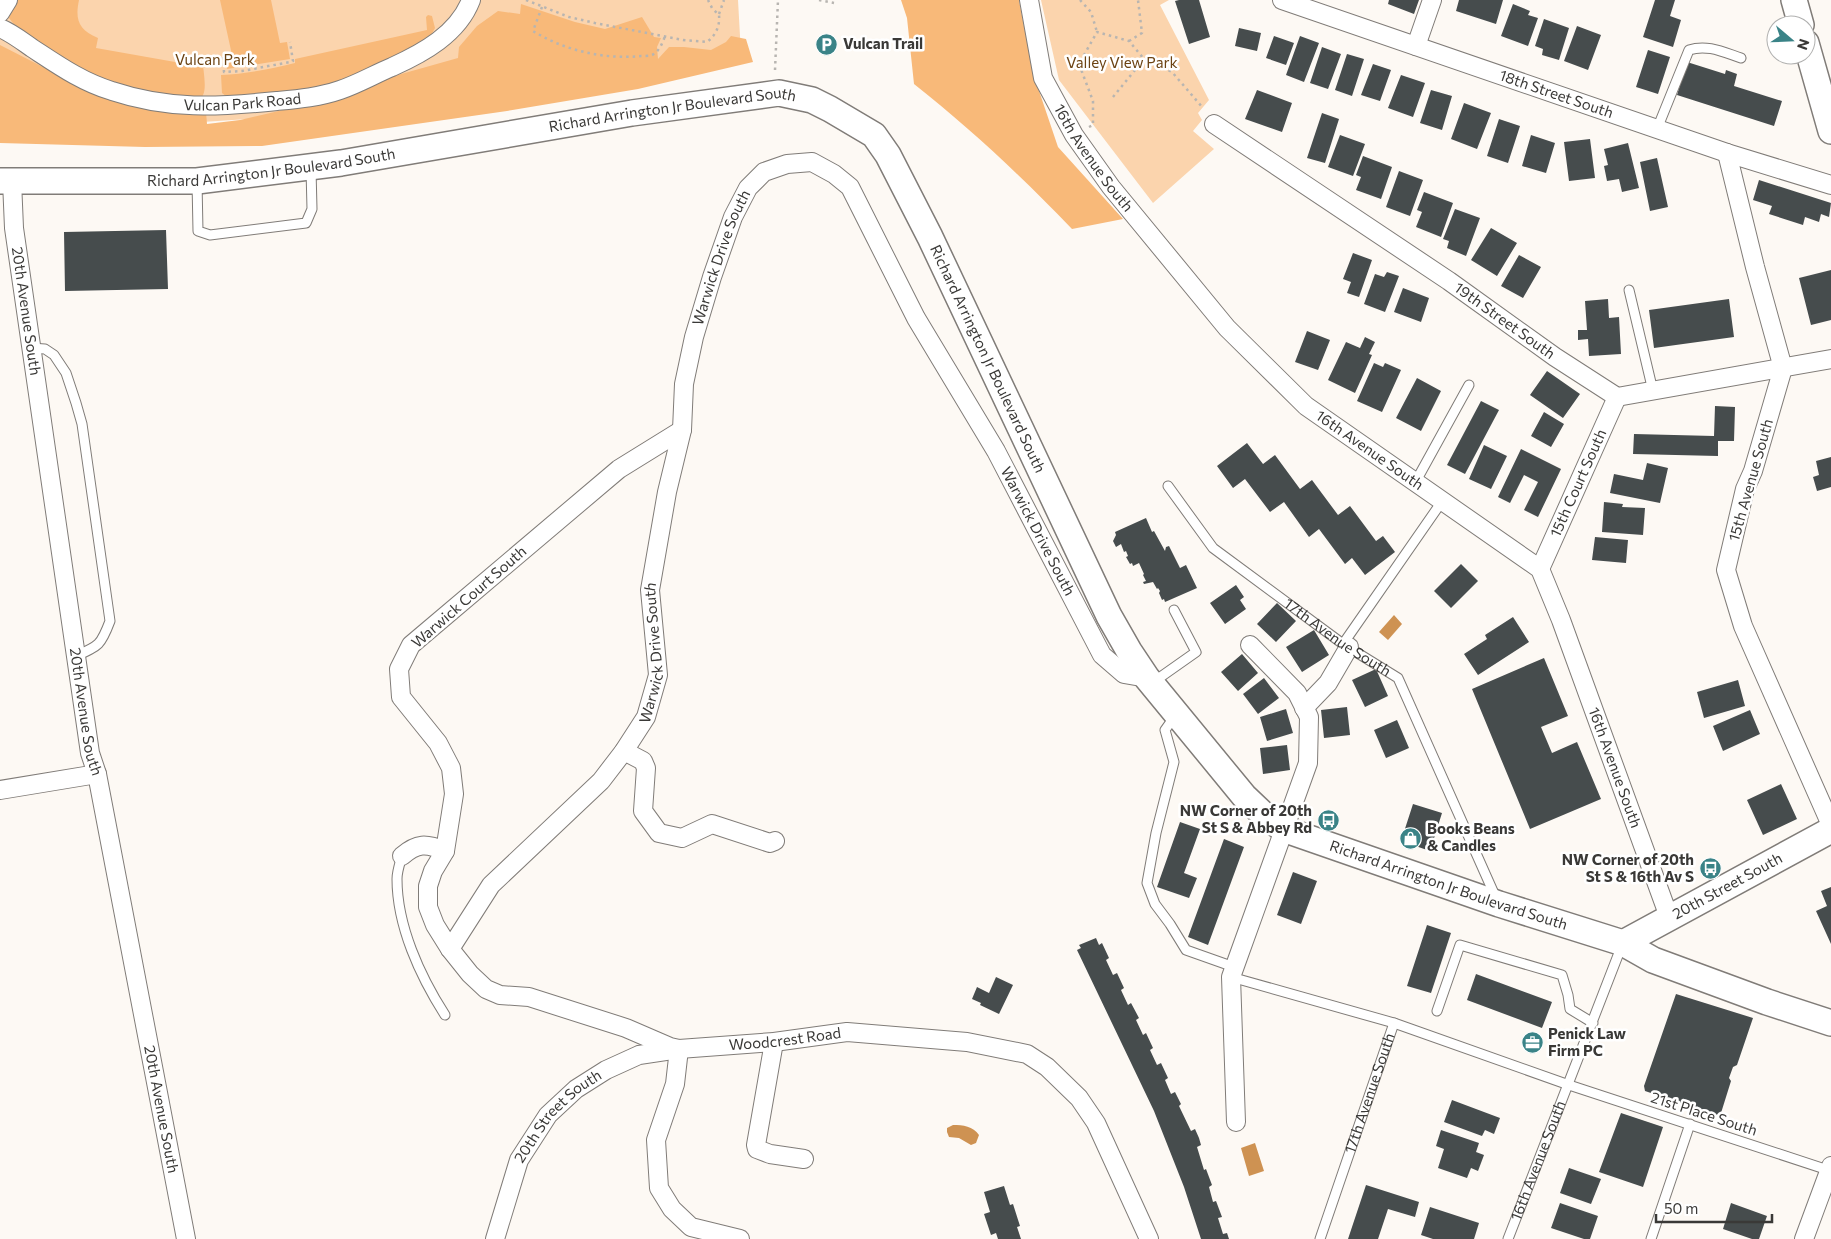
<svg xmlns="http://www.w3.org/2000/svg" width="1831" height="1239" font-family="Commissioner,sans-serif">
  <rect width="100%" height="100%" fill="#fdf9f4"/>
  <!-- green -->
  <path fill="#fbd4ad" d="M0 0H738L741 54 326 114 202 122 0 54Z
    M1041 0H1169L1160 5 1209 100 1198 113 1202 120 1193 131 1214 149 1153 203 1059 80Z"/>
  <!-- forest -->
  <path fill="#f8b979" d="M16 0H79C75 19 78 30 98 38L96 48 192 65 194 55H198L202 58C203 67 207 88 203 95 203 96 198 100 197 101L178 99 93 78 16 27 9 18 10 10Z
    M220 0H271L280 43 287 42 290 59 227 69 225 57 232 55Z
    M901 0H1019L1033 73 1058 147 1123 219 1072 229C1021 176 971 129 914 84L907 18Z
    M521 4 575 22 605 29 642 17 654 37 661 38 657 47 658 59 669 47H684L711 50 726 42 731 36 746 39 753 62 638 89 507 111 262 146 145 147 0 143V45L41 66 135 106 206 112 207 124 240 120 296 107 387 78 458 58 459 47 477 26 498 11 520 14Z
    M428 15 432 16 435 28 428 41 379 67 315 90 227 97 222 93 221 75C246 74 270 69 295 63V59L427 30 426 17Z"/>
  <!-- water -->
  <path fill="#ce9252" d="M1394 615 1402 624 1388 640 1379 632Z
    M953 1125C963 1125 973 1126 979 1135L976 1143 971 1145 959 1138 949 1137 947 1132V1128Z
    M1255 1143 1264 1171 1249 1176 1241 1148Z"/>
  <!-- building -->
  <path fill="#464c4d" d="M1179 0H1199L1210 37 1189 44 1175 1Z
    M1389 0H1419L1414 14 1388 4Z
    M1459 0H1503L1496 24 1456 11Z
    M1655 0H1675L1670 16 1681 20 1673 47 1643 37Z
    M1513 4 1530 11 1528 15 1538 18 1528 46 1501 36Z
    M1544 19 1569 28 1559 60 1542 55 1543 49 1535 46Z
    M1577 26 1601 35 1588 70 1564 61Z
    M1239 28 1261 33 1257 51 1235 46Z
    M1274 36 1294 43 1286 65 1266 58Z
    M1300 36 1319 43 1304 82 1286 75Z
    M1322 47 1341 54 1328 89 1310 83Z
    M1648 50 1670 57 1658 94 1636 87Z
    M1347 54 1364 59 1352 96 1335 90Z
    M1687 62 1725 74 1726 70 1737 74 1734 86 1782 101 1774 126 1677 95Z
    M1373 64 1391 70 1380 101 1361 95Z
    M1401 75 1425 83 1413 117 1388 108Z
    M1257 90 1292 103 1282 132 1245 119Z
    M1431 90 1452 96 1442 130 1420 123Z
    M1464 103 1491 113 1477 149 1451 139Z
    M1322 113 1339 119 1325 163 1307 158Z
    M1499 119 1520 126 1508 163 1487 156Z
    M1340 135 1365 144 1353 176 1328 167Z
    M1531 135 1555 143 1546 173 1522 166Z
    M1590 139 1595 178 1569 181 1564 142Z
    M1628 143 1639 188 1622 192 1619 179 1607 181 1604 166 1608 165 1604 149Z
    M1363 156 1392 167 1381 199 1356 190 1361 177 1356 175Z
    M1657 158 1668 207 1650 211 1640 162Z
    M1399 171 1423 180 1410 216 1386 207Z
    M1759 180 1831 203 1829 217 1821 214 1819 222 1805 217 1803 225 1769 214 1772 206 1753 200Z
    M1424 192 1453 203 1441 237 1416 227 1422 212 1417 210Z
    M1455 209 1480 218 1466 256 1447 248 1449 241 1443 239Z
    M1491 228 1517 243 1497 276 1471 260Z
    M166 230 168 289 65 291 64 232Z
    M1353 253 1372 260 1359 297 1347 293 1351 282 1343 279Z
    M1519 255 1541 267 1523 298 1501 286Z
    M1831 270V320L1811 325 1799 278Z
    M1387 272 1399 276 1385 312 1364 304 1375 274 1384 277Z
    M1403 288 1429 298 1421 322 1394 312Z
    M1608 299 1609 318 1619 317 1621 354 1589 356 1588 339 1578 340V330H1587L1585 301Z
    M1729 299 1734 337 1654 348 1649 310Z
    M1307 331 1330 340 1318 370 1295 362Z
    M1365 337 1375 342 1369 354 1372 355 1355 393 1328 380 1346 342 1360 348Z
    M1374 363 1383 367 1385 363 1401 370 1382 412 1357 401Z
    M1547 371 1580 394 1563 418 1530 395Z
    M1417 378 1441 391 1421 431 1396 418Z
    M1481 401 1499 410 1465 474 1447 465Z
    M1715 406 1735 407 1734 441H1718V456L1633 454 1634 434 1714 436Z
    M1544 412 1564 424 1551 447 1531 436Z
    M1247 443 1263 464 1275 455 1300 489 1312 480 1338 515 1350 506 1376 541 1383 536 1395 552 1365 575 1352 558 1345 564 1319 529 1309 537 1284 502 1270 512 1245 479 1233 488 1217 466Z
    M1484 445 1507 456 1491 489 1469 479Z
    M1521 449 1561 469 1538 517 1524 510 1538 482 1524 475 1510 503 1498 497Z
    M1831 457V487L1817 491 1813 477 1819 475 1816 461Z
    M1647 463 1668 468 1660 503 1610 493 1614 474 1643 480Z
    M1604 502 1623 504 1622 507 1645 508 1643 535 1602 532Z
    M1146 518 1152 532 1154 531 1165 551 1166 547 1169 546 1180 568 1186 565 1197 588 1165 602 1164 599 1162 600 1159 593 1160 591 1158 588 1157 589 1153 582 1144 584 1143 582 1146 581 1143 575 1144 574 1139 563 1133 566 1132 563 1130 564 1126 557 1128 556 1126 551 1124 552 1121 544 1116 547 1113 541 1116 535 1115 532Z
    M1595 537 1628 540 1626 563 1592 560Z
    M1461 564 1478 581 1451 608 1434 591Z
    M1236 585 1244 597 1240 600 1246 609 1225 624 1210 603Z
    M1277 603 1296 621 1276 642 1257 624Z
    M1513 617 1529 642 1478 675 1464 654 1487 639 1485 635Z
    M1314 630 1329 655 1302 672 1286 647Z
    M1242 654 1258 673 1238 691 1221 672Z
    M1544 658 1568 716 1541 727 1552 753 1577 742 1601 799 1530 829 1472 689Z
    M1376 669 1388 696 1365 707 1352 680Z
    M1264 678 1279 698 1258 714 1243 694Z
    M1738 680 1745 706 1704 718 1697 692Z
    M1347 707 1350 735 1324 738 1321 710Z
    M1286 709 1293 733 1267 741 1260 717Z
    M1750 710 1760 734 1723 751 1713 726Z
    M1397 720 1409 748 1386 758 1374 730Z
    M1287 745 1290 770 1263 774 1260 748Z
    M1781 784 1797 819 1763 835 1747 800Z
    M1413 804 1442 813 1430 851 1401 841Z
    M1180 822 1200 829 1184 873 1197 878 1189 898 1157 887Z
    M1224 839 1244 847 1208 945 1188 937Z
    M1293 872 1317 881 1301 924 1277 915Z
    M1831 887V944L1816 911 1827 906 1821 891Z
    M1427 925 1451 933 1431 993 1407 986Z
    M1096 938 1099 945 1102 943 1109 958 1106 960 1113 975 1117 973 1124 988 1121 990 1128 1005 1131 1003 1139 1018 1136 1020 1143 1035 1146 1033 1153 1048 1150 1050 1157 1065 1161 1063 1168 1078 1165 1080 1171 1094 1175 1092 1181 1104 1179 1106 1191 1131 1195 1129 1199 1138 1201 1145 1197 1147 1204 1170 1206 1169 1212 1185 1209 1187 1213 1202 1216 1201 1222 1217 1218 1218 1223 1234 1227 1233 1229 1239H1201L1184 1187 1154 1111 1077 950 1081 948 1079 945Z
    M1476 974 1552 1002 1542 1028 1467 1000Z
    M996 977 1013 985 999 1014 980 1005 981 1003 972 999 977 987 989 993Z
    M1676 994 1753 1018 1737 1065 1733 1067 1729 1078 1731 1081 1721 1113 1716 1115 1645 1091 1644 1086Z
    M1452 1100 1500 1118 1494 1134 1485 1130 1482 1136 1444 1122Z
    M1621 1113 1663 1127 1643 1187 1599 1172Z
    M1441 1130 1479 1143 1476 1152 1484 1155 1478 1171 1471 1168 1467 1178 1438 1168 1444 1149 1436 1146Z
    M1569 1168 1601 1179 1591 1204 1560 1193Z
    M1366 1185 1419 1202 1415 1217 1388 1209 1378 1239H1348Z
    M1004 1186 1010 1205 1013 1204 1020 1226 1017 1227 1021 1239H998L996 1233 991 1235 984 1214 990 1212 984 1192Z
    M1560 1203 1598 1216 1590 1239H1584L1551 1228Z
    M1731 1203 1767 1216 1759 1239H1752L1723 1229Z
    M1430 1207 1479 1223 1474 1239H1433L1421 1235Z"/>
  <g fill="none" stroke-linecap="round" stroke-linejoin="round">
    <defs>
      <g id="lane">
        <path d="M1657 129 1689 50C1707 44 1723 52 1741 58"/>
        <path d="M197 182 198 231 210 235 306 223 312 209 311 169"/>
        <path d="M1629 290 1653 391"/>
        <path d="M31 348 45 349 54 355 66 373 76 403 82 424 110 621C101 645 99 646 76 656"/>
        <path d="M1416 481 1469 385"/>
        <path id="s1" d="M1168 486 1213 548 1343 644 1398 678 1496 898"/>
        <path d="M1343 644 1443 500"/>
        <path d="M1152 683 1196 652 1174 610"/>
        <path d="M1175 716 1165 730 1174 762 1156 833 1147 883 1155 904 1170 924 1186 950 1234 967"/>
        <path d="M402 856C400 863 397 871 397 879 397 926 420 976 445 1015"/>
        <path d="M1231 977 1394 1023 1569 1085 1831 1171"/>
        <path d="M1437 1011 1460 945 1562 975 1568 995 1570 1009 1593 1023"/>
        <path id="s2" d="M1320 1239 1394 1023"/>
        <path id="s3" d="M1508 1239 1622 945"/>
        <path d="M1651 1239 1690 1124"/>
      </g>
      <g id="street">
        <path id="s4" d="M1029 0 1043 78 1074 135 1111 187 1227 328 1306 406 1540 569 1561 620 1669 917"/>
        <path id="s5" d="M1282 0 1727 153 1831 185"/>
        <path d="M0 13 8 0"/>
        <path id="s6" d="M0 28C12 33 22 41 32 48 58 65 82 82 112 91 169 110 218 107 277 101 298 99 320 97 340 90 358 84 375 74 392 67 423 53 458 34 471 0"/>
        <path d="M1416 46 1432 0"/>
        <path id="s7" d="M1214 124 1449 281 1555 357 1617 397 1831 359"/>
        <path d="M1727 153 1755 267 1783 368 1753 471 1745 489 1726 570 1743 626 1831 825"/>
        <path id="s8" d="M12 181 14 228 90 753 97 774 186 1239"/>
        <path id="s9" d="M682 430 619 469 411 645 399 669 401 697 438 743 451 768 454 794 445 851 433 871 428 886V907L435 925 450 949 470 974 486 989 500 995 529 997 626 1028 670 1047 679 1049 774 1042 847 1032 967 1042 1027 1054 1047 1067 1079 1098 1096 1123 1149 1239"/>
        <path id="s10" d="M1540 569 1617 397"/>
        <path d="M1304 708 1328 683 1349 647"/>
        <path d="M624 751 643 761 646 768 643 811 659 833 682 838 712 824 770 843 775 841"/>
        <path d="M0 790 97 774"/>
        <path d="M402 856C417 843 426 843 445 851"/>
        <path id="s11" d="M450 949 491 885 601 781 624 751 646 717 658 675 650 590 667 492 682 430 684 384 694 337 712 277 733 217 748 188 764 172 787 164 812 162 834 174 850 187 916 318 996 451 1102 655 1124 674 1147 678"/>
        <path d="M774 1042 756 1145 757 1149 770 1154 804 1159"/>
        <path d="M1236 1122 1231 977 1308 763 1309 717 1297 693 1250 645"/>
        <path id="s12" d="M495 1239 519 1160 548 1115 576 1089 606 1070 639 1055 679 1049 675 1084 656 1140 659 1188 672 1209 691 1227 740 1239"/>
        <path d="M1804 1239 1831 1166"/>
      </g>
      <g id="secondary">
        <path d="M1794 0 1801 25"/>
        <path d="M1806 43 1831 131"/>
        <path id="s13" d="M0 181H197L341 163 632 113 779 93 812 100 830 109 874 135 888 155 930 237 1109 616 1129 651 1147 678 1244 796 1263 814 1283 829 1499 904 1623 943 1653 960 1767 1002 1831 1023"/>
        <path id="s14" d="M1623 943 1831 830"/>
      </g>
    </defs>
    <!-- lane casing -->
    <use href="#lane" stroke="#807c78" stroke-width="11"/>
    <!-- street casing -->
    <use href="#street" stroke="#807c78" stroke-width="20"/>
    <!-- secondary casing -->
    <use href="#secondary" stroke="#807c78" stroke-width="28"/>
    <!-- path -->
    <path stroke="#b8b5b1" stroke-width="2.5" stroke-dasharray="2.5 4" stroke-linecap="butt" d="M526 0 569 17 595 23 683 40 707 42C716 35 720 26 719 15L712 8 708 0
      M819 0 834 3
      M1080 0 1091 12 1097 32
      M542 7 533 31C563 50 605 60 641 56 644 56 649 56 652 55 659 52 663 42 665 36
      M719 14 724 0
      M1129 41 1142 33 1138 0
      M223 57 224 72 242 71 290 62 293 61 290 42
      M775 70 778 0
      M1113 97 1144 59
      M1089 127 1093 125V101L1079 64 1097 32 1129 41 1144 59 1172 72 1203 108"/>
    <!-- lane -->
    <use href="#lane" stroke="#fff" stroke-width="9"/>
    <!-- street -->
    <use href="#street" stroke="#fff" stroke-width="18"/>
    <!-- secondary -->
    <use href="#secondary" stroke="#fff" stroke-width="25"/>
  </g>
  <!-- icons -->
  <defs>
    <symbol id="parking-disc" viewBox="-11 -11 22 22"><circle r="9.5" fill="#3a8387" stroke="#fff"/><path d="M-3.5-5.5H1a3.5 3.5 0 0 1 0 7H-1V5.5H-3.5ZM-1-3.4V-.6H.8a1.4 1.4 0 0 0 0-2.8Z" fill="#fff"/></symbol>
    <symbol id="bus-disc" viewBox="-11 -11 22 22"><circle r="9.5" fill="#3a8387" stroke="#fff"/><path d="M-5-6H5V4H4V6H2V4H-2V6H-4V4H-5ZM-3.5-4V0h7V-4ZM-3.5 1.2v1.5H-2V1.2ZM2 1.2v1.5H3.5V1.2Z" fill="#fff"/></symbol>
    <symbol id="shop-disc" viewBox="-11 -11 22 22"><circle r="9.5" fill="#3a8387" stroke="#fff"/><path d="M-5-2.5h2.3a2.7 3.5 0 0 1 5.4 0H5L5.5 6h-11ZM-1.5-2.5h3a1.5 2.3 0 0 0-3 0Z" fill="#fff"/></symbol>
    <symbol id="office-disc" viewBox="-11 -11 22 22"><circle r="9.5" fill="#3a8387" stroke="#fff"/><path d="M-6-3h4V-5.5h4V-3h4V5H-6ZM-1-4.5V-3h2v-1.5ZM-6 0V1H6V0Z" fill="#fff"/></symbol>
  </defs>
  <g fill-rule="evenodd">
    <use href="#parking-disc" x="814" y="32" width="25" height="25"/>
    <use href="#bus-disc" x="1316" y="808" width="25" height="25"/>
    <use href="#shop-disc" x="1398" y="826" width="25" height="25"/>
    <use href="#bus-disc" x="1698" y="856" width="25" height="25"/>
    <use href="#office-disc" x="1520" y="1030" width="25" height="25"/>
  </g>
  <g text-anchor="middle" stroke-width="5" stroke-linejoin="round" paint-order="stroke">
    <!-- poi labels -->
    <g font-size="15" font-weight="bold" fill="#3a3937" stroke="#fff" text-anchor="start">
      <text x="843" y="49">Vulcan Trail</text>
      <text x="1312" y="816" text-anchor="end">NW Corner of 20th<tspan x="1312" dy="17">St S &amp; Abbey Rd</tspan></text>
      <text x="1427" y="834">Books Beans<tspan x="1427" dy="17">&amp; Candles</tspan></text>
      <text x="1694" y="865" text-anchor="end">NW Corner of 20th<tspan x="1694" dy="17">St S &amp; 16th Av S</tspan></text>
      <text x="1548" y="1039">Penick Law<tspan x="1548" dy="17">Firm PC</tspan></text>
    </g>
    <!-- park labels -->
    <g font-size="15" fill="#6c4313" stroke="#fff">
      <text x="215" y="65">Vulcan Park</text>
      <text x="1122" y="68">Valley View Park</text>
    </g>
    <!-- street labels -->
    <g font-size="15" fill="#3a3937" stroke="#fff">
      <text dy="5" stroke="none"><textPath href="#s5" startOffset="290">18th Street South</textPath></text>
      <text dy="5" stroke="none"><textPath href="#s6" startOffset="261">Vulcan Park Road</textPath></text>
      <text dy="5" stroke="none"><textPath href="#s13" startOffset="678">Richard Arrington Jr Boulevard South</textPath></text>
      <text dy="5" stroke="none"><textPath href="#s4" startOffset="174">16th Avenue South</textPath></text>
      <text dy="5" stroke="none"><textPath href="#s13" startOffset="272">Richard Arrington Jr Boulevard South</textPath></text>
      <text dy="5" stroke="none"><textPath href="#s11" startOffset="776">Warwick Drive South</textPath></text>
      <text dy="5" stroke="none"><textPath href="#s8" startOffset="131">20th Avenue South</textPath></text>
      <text dy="5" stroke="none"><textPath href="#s7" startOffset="351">19th Street South</textPath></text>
      <text dy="5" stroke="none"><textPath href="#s13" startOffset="1142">Richard Arrington Jr Boulevard South</textPath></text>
      <text dy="5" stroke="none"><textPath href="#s4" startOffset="579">16th Avenue South</textPath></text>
      <text transform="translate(1751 480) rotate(-74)" y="5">15th Avenue South</text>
      <text dy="5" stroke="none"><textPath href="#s10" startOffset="94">15th Court South</textPath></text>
      <text dy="5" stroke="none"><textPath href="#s11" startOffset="1361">Warwick Drive South</textPath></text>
      <text transform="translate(469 597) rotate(-41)" y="5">Warwick Court South</text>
      <text dy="5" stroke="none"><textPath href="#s1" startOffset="230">17th Avenue South</textPath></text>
      <text dy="5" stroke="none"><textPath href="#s11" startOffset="371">Warwick Drive South</textPath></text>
      <text dy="5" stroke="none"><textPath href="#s8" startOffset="536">20th Avenue South</textPath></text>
      <text dy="5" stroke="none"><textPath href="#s4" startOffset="999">16th Avenue South</textPath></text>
      <text dy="5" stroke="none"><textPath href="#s13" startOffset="1878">Richard Arrington Jr Boulevard South</textPath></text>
      <text dy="5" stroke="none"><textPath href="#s14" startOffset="119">20th Street South</textPath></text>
      <text dy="5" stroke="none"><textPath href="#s9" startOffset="1044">Woodcrest Road</textPath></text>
      <text dy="5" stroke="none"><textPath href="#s2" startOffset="154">17th Avenue South</textPath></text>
      <text dy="5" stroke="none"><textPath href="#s8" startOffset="941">20th Avenue South</textPath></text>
      <text transform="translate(1704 1114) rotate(18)" y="5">21st Place South</text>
      <text dy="5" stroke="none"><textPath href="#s12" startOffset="142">20th Street South</textPath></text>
      <text dy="5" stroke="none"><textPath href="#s3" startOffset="84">16th Avenue South</textPath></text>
    </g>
  </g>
  <!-- north arrow -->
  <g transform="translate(1791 40) rotate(109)"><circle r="24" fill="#ffffff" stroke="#b0b0af"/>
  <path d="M0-4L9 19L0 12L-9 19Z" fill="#3a8387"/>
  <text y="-8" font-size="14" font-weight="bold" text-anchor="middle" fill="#3a3937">N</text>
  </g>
  <!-- scale -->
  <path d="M1656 1214v8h116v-8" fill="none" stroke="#3a3937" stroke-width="2.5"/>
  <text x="1664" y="1214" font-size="15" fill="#3a3937" stroke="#ffffff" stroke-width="4" paint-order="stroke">50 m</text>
</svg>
